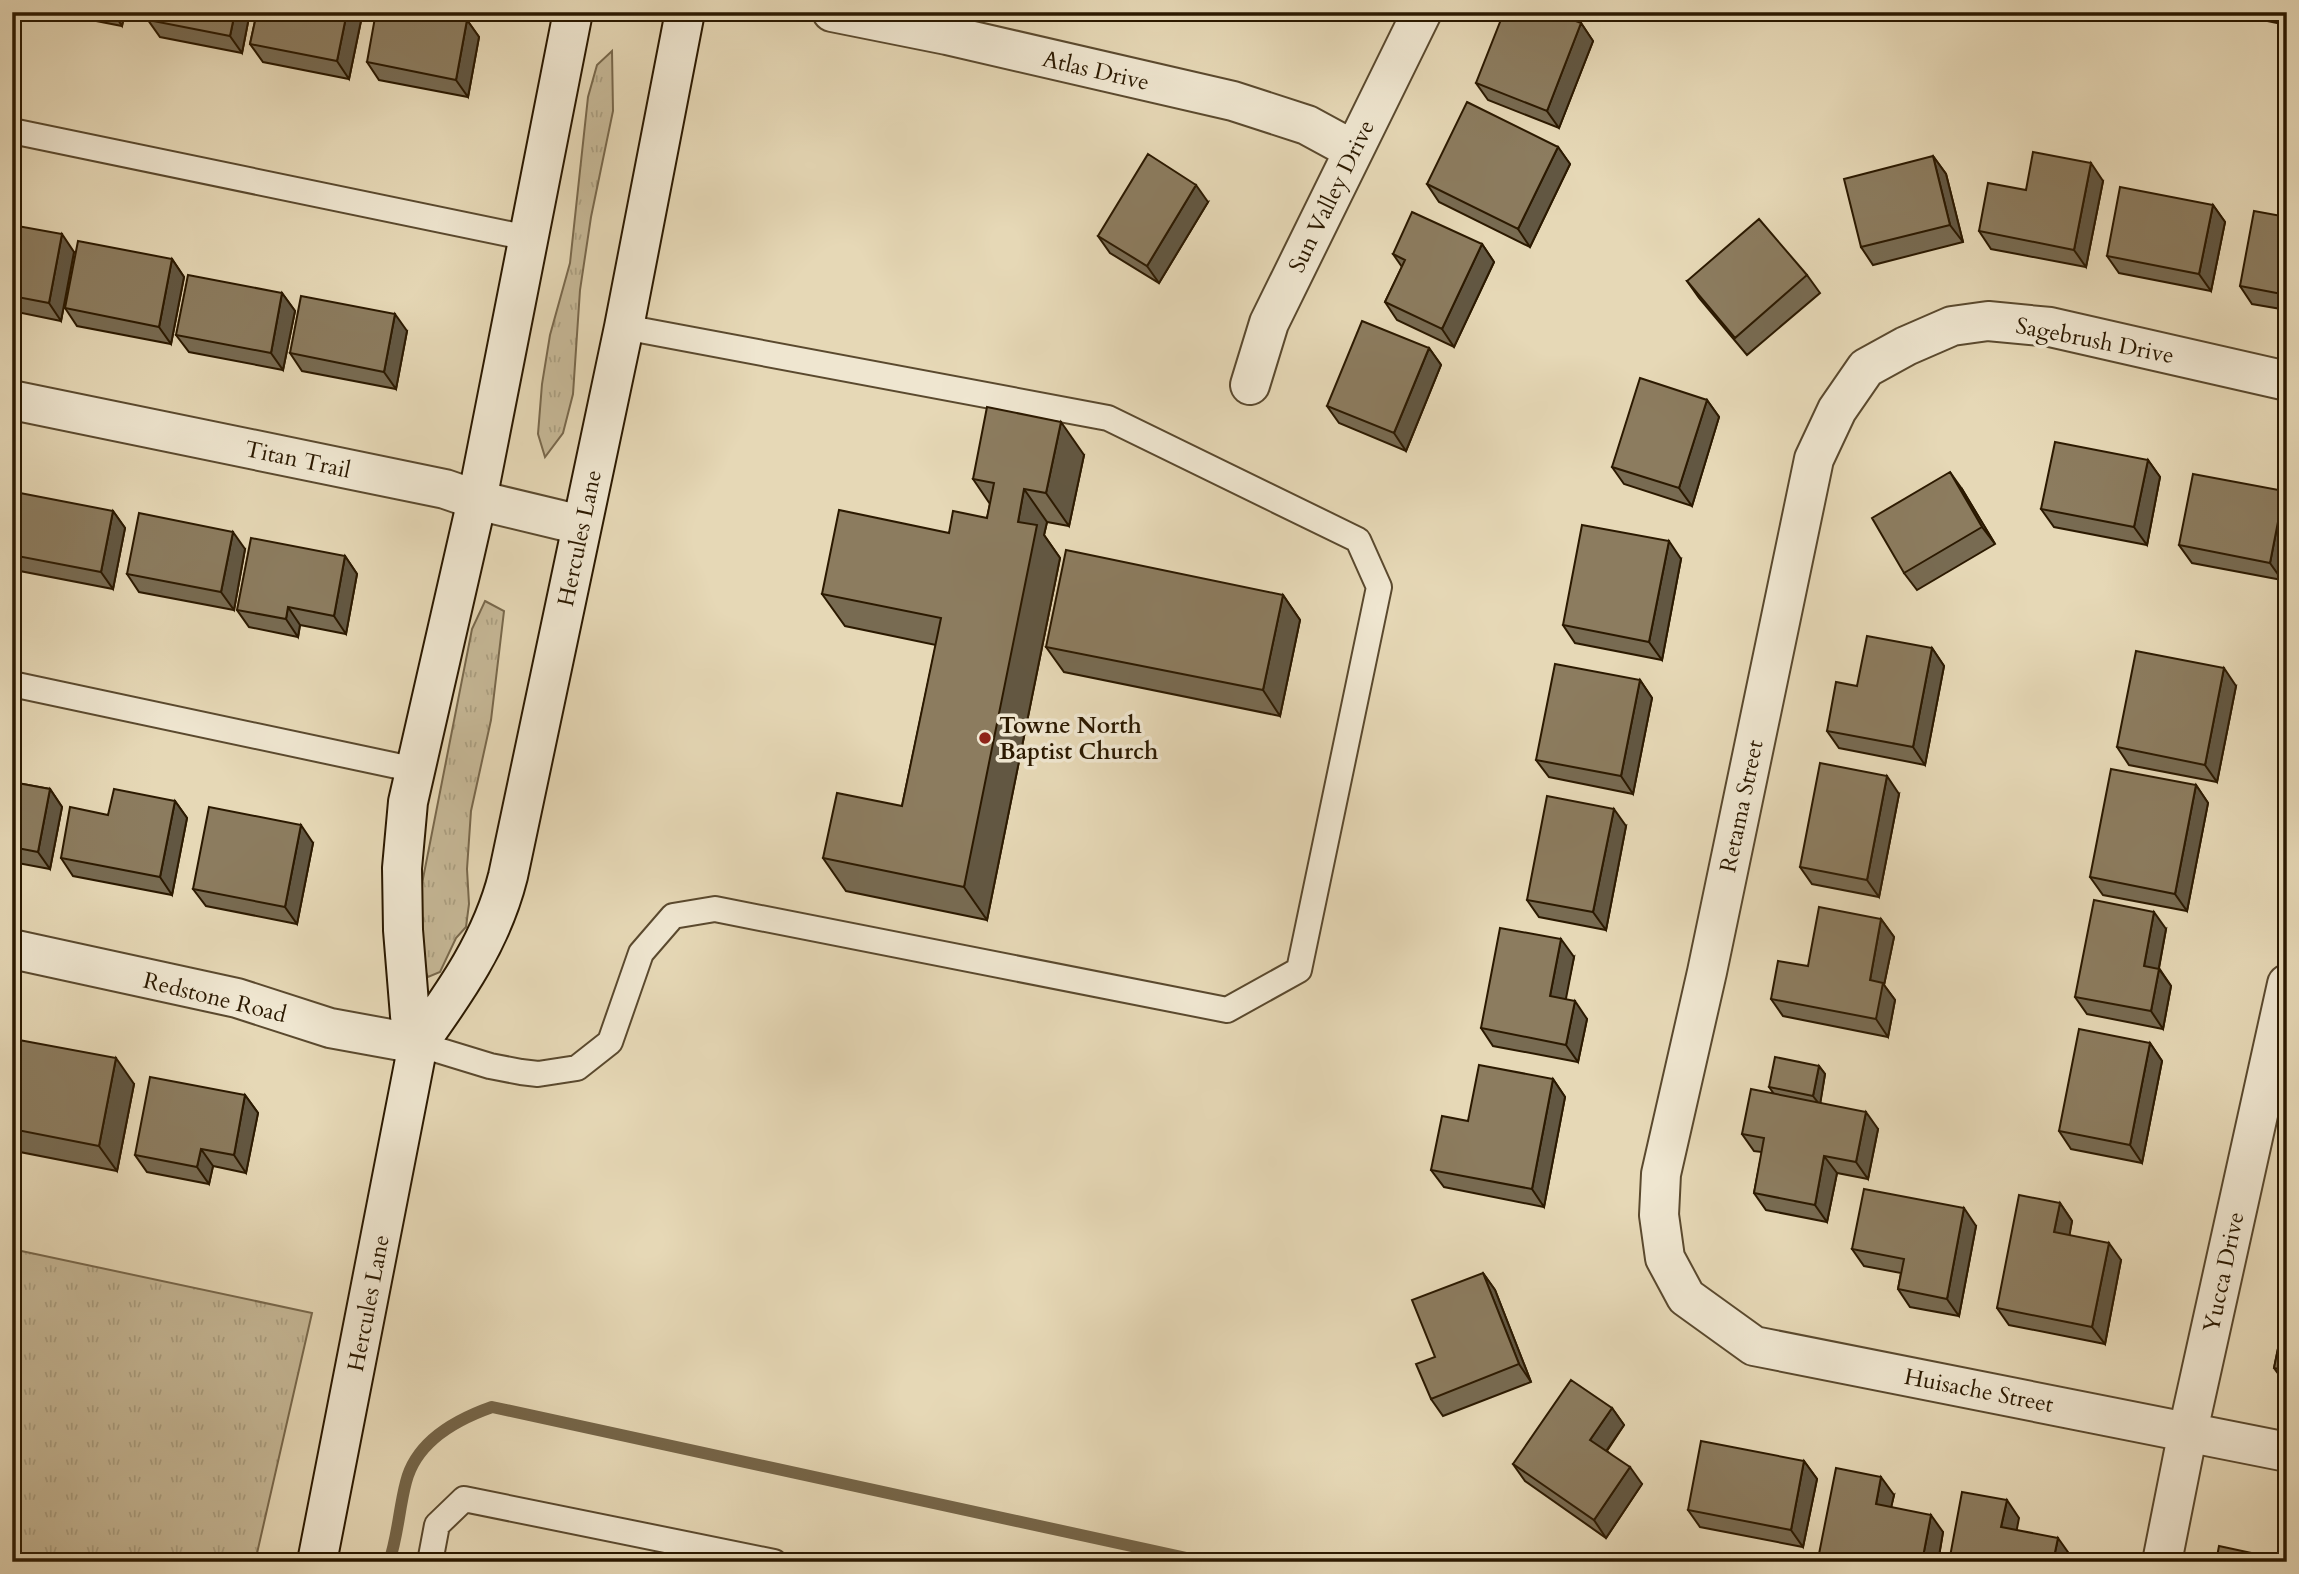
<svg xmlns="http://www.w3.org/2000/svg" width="2299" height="1574" font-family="Cardo,serif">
  <defs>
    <pattern id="grass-tufts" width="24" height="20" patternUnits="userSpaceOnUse" patternTransform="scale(1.75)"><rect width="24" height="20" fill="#c6b897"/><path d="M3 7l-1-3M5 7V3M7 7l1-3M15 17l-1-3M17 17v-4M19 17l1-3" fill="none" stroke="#aa9e80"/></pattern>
  </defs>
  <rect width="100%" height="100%" fill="#e6d8b6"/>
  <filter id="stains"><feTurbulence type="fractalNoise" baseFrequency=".00286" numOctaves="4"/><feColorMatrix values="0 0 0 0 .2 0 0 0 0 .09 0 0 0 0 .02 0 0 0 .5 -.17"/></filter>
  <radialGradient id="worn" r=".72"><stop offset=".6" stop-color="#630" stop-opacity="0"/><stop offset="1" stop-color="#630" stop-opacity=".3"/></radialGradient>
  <!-- grass -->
  <path fill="url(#grass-tufts)" stroke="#78684c" stroke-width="2" d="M612 51 613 111 591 217 580 290 573 394 563 433 545 457 538 434 542 384 550 335 570 263 588 97 597 65Z
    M485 601 504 611 491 720 471 811 467 869 469 904 466 927 456 938 440 972 428 977 421 962 418 904 472 629Z
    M12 1249 312 1313 255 1562H12Z"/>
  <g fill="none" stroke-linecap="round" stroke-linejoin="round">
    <!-- stream -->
    <path stroke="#756548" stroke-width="12" d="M389 1562C398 1536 399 1508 406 1482 416 1442 455 1420 492 1407L1205 1562"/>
    <defs>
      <path id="lane" d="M12 131 528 238
        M12 684 416 770
        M418 1044 490 1066 521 1072 538 1074 577 1068 610 1042 641 953 673 916 715 909 1227 1010 1299 970 1379 587 1358 540 1108 418 624 327
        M430 1562 437 1525 464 1499 774 1562"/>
      <path id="street" d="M832 12 947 35 1233 101 1307 125 1353 150
        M2287 381 2050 327 1988 321 1952 326 1906 346 1866 368 1837 410 1814 459 1707 972 1661 1174 1659 1215 1665 1258 1686 1297 1754 1346 2287 1452
        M1250 385 1269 323 1422 12
        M12 400 445 489 477 500 581 525
        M12 949 237 998 330 1028 418 1044
        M2162 1562 2188 1431 2287 984"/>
      <path id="secondary" d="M418 1044 410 1016 403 930 402 868 408 802 477 500 573 12
        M317 1562 418 1044C456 991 492 940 508 876L624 327 685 12"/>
    </defs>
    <!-- lane casing -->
    <use href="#lane" stroke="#5a492e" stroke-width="28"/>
    <!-- street casing -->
    <use href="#street" stroke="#5a492e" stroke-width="42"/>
    <!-- secondary casing -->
    <use href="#secondary" stroke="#2b1900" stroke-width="42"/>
    <!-- lane -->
    <use href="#lane" stroke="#efe6d0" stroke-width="24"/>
    <!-- street -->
    <use href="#street" stroke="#efe6d0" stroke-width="38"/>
    <!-- secondary -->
    <use href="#secondary" stroke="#efe6d0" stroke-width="38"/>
  </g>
  <!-- wall -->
  <path fill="#786b52" stroke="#2b1900" stroke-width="2" d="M50 12H125L122 26Z
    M250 12 242 53 160 37 148 20Z
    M257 12H359L362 16 349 79 263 62 250 44Z
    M2223 12H2287V25Z
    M467 20 479 37 468 97 379 80 367 62Z
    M1581 23 1593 41 1559 128 1488 100 1476 83Z
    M1558 147 1570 164 1530 247 1439 202 1427 184Z
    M1933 156 1946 174 1963 242 1873 265 1861 247Z
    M2103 181 2086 267 1991 249 1979 231 2026 190Z
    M1208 202 1159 283 1110 253 1098 236Z
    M2213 205 2225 222 2211 291 2119 273 2107 256Z
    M2287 217V310L2252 304 2240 286Z
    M12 225 74 252 61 321 12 311Z
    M1482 244 1494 262 1454 347 1397 320 1385 302 1402 267 1393 254Z
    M172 259 184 277 171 344 77 326 65 308Z
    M1807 275 1820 293 1747 355 1699 298 1687 281Z
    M282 293 295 311 283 370 189 352 176 335Z
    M407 331 396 389 302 371 290 353Z
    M1429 348 1441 365 1406 451 1339 423 1327 406Z
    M1707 400 1719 417 1692 506 1624 484 1612 467Z
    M1084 455 1069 526 1047 522 1044 535 1060 558 987 920 846 891 823 858 902 806 936 645 845 626 822 594 949 533 987 518 990 504 973 479Z
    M2148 460 2160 477 2147 545 2054 527 2041 509Z
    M1962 489 1995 544 1917 590 1904 573Z
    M2284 491 2282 580 2192 563 2179 545Z
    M113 511 125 528 113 589 20 571 12 560V531Z
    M245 549 234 610 139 592 127 574Z
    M345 556 357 574 346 634 300 625 298 637 249 627 237 610Z
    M1681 559 1662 660 1575 643 1563 625Z
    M1283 595 1300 620 1280 716 1064 672 1046 647Z
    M1932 648 1944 666 1925 765 1839 748 1827 731 1857 686Z
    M1640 680 1652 698 1633 794 1549 777 1536 760Z
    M2236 686 2217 782 2129 765 2117 747Z
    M12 782 50 789 62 807 50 869 12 862Z
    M2196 785 2208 803 2187 911 2103 895 2090 877Z
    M1899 794 1879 897 1812 884 1800 867Z
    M175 801 187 818 172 895 73 876 61 858 108 815Z
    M1626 826 1606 930 1539 917 1527 900Z
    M313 843 297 924 206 906 193 889Z
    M1881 919 1894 937 1884 985 1895 1000 1888 1037 1783 1016 1771 999 1808 966Z
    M2166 929 2159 968 2171 986 2163 1029 2087 1014 2075 997Z
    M1574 957 1565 999 1587 1019 1578 1062 1493 1046 1481 1028Z
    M2150 1043 2162 1061 2142 1163 2071 1149 2059 1131Z
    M12 1044 17 1051 134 1084 117 1171 20 1152 12 1141Z
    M1819 1066 1825 1074 1820 1103 1878 1129 1868 1179 1837 1173 1827 1222 1766 1210 1754 1193 1762 1152 1754 1151 1742 1134 1774 1094 1769 1087Z
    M1553 1079 1565 1097 1544 1207 1444 1187 1431 1170 1468 1121Z
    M245 1095 258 1113 246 1173 213 1166 209 1184 147 1172 135 1155Z
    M2060 1203 2072 1221 2069 1235 2121 1260 2105 1344 2009 1325 1997 1308Z
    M1976 1226 1959 1316 1910 1307 1898 1289 1901 1273 1864 1266 1852 1249Z
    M1483 1273 1495 1290 1531 1382 1443 1416 1431 1399 1435 1357Z
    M2287 1305V1386L2274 1368Z
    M1612 1408 1624 1425 1607 1451 1642 1484 1606 1538 1525 1481 1513 1464Z
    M1804 1461 1817 1479 1803 1547 1700 1527 1688 1510Z
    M1894 1495 1891 1507 1943 1532 1938 1562H1824L1819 1554Z"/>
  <!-- shaded-wall -->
  <path fill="#625742" stroke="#2b1900" stroke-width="2" d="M113 12H125L122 26Z
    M235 12H250L242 53 230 36Z
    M347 12H359L362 16 349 79 337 61Z
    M2281 12H2287V21Z
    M467 20 479 37 468 97 456 80Z
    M1581 23 1593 41 1559 128 1547 111Z
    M1558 147 1570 164 1530 247 1518 229Z
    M1933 156 1946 174 1963 242 1950 225Z
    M2091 163 2103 181 2086 267 2074 250Z
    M1196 185 1208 202 1159 283 1147 266Z
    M2213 205 2225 222 2211 291 2199 274Z
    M62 234 74 252 61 321 49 303Z
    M1482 244 1494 262 1454 347 1442 329Z
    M172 259 184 277 171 344 159 327Z
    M282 293 295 311 283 370 271 353Z
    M395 314 407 331 396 389 384 372Z
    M1429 348 1441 365 1406 451 1394 433Z
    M1707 400 1719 417 1692 506 1679 488Z
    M1061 422 1084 455 1069 526 1046 493Z
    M2148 460 2160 477 2147 545 2134 527Z
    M1950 472 1962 489 1995 544 1982 527Z
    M1024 489 1047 522 1044 535 1060 558 987 920 964 887 1018 522Z
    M2284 491 2287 496V556L2282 580 2270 563Z
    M113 511 125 528 113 589 101 572Z
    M233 532 245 549 234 610 221 592Z
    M1669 541 1681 559 1662 660 1649 642Z
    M345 556 357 574 346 634 334 616Z
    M1283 595 1300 620 1280 716 1263 690Z
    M288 607 300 625 298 637 286 619Z
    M1932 648 1944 666 1925 765 1913 747Z
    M2224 668 2236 686 2217 782 2205 765Z
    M1640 680 1652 698 1633 794 1621 776Z
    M1887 776 1899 794 1879 897 1867 880Z
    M2196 785 2208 803 2187 911 2175 894Z
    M50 789 62 807 50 869 38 852Z
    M175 801 187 818 172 895 160 877Z
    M1614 809 1626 826 1606 930 1593 912Z
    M301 825 313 843 297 924 285 907Z
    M2154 912 2166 929 2156 983 2144 966Z
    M1881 919 1894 937 1884 985 1895 1000 1888 1037 1876 1019 1870 980Z
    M1561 939 1574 957 1563 1014 1550 996Z
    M2159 969 2171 986 2163 1029 2151 1011Z
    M1575 1001 1587 1019 1578 1062 1566 1045Z
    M2150 1043 2162 1061 2142 1163 2130 1145Z
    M12 1044 19 1054 12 1089Z
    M116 1058 134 1084 117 1171 99 1146Z
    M1819 1066 1825 1074 1820 1105 1813 1096Z
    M1553 1079 1565 1097 1544 1207 1532 1189Z
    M245 1095 258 1113 246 1173 234 1155Z
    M1866 1112 1878 1129 1868 1179 1856 1162Z
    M201 1149 213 1166 209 1184 197 1167Z
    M1824 1156 1837 1173 1827 1222 1815 1205Z
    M2060 1203 2072 1221 2067 1250 2054 1232Z
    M1964 1208 1976 1226 1959 1316 1947 1299Z
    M2109 1243 2121 1260 2105 1344 2092 1327Z
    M1483 1273 1495 1290 1531 1382 1519 1364Z
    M1612 1408 1624 1425 1602 1457 1590 1440Z
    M1804 1461 1817 1479 1803 1547 1791 1530Z
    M1630 1467 1642 1484 1606 1538 1594 1520Z
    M1881 1477 1894 1495 1888 1521 1876 1504Z
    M2007 1500 2019 1518 2014 1544 2001 1527Z
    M1931 1515 1943 1532 1938 1562H1922Z
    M2058 1538 2070 1555 2069 1562H2053Z
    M2261 1555 2266 1562H2260Z"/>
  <!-- building -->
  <path fill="#8c7c5f" stroke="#2b1900" stroke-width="2" d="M149 12H235L230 36 148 20Z
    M257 12H347L337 61 250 44Z
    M376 12H429L467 20 456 80 367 62Z
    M1504 12H1553L1581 23 1547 111 1476 83Z
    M1467 102 1558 147 1518 229 1427 184Z
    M2033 152 2091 163 2074 250 1979 231 1988 183 2026 190Z
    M1148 154 1196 185 1147 266 1098 236Z
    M1933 156 1950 225 1861 247 1844 179Z
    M2120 187 2213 205 2199 274 2107 256Z
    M2254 211 2287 217V295L2240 286Z
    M1412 212 1482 244 1442 329 1385 302 1405 260 1393 254Z
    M1759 219 1807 275 1735 338 1687 281Z
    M12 225 62 234 49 303 12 296Z
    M78 241 172 259 159 327 65 308Z
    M188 275 282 293 271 353 176 335Z
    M301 296 395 314 384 372 290 353Z
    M1362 321 1429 348 1394 433 1327 406Z
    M1640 378 1707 400 1679 488 1612 467Z
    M987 407 1061 422 1046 493 1024 489 1018 522 1037 525 964 887 823 858 837 793 902 806 941 618 822 594 839 510 949 533 953 511 987 518 994 483 973 479Z
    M2055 442 2148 460 2134 527 2041 509Z
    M1950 472 1982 527 1904 573 1872 518Z
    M2193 474 2284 491 2270 563 2179 545Z
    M20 493 113 511 101 572 12 555V531Z
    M139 513 233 532 221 592 127 574Z
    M1582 525 1669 541 1649 642 1563 625Z
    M251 538 345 556 334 616 288 607 286 619 237 610Z
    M1066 550 1283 595 1263 690 1046 647Z
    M1867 636 1932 648 1913 747 1827 731 1836 682 1857 686Z
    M2136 651 2224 668 2205 765 2117 747Z
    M1555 664 1640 680 1621 776 1536 760Z
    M1820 763 1887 776 1867 880 1800 867Z
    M2111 769 2196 785 2175 894 2090 877Z
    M12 782 50 789 38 852 12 847Z
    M114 789 175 801 160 877 61 858 70 807 108 815Z
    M1547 796 1614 809 1593 912 1527 900Z
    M209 807 301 825 285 907 193 889Z
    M2094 900 2154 912 2144 966 2159 969 2151 1011 2075 997Z
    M1819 907 1881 919 1870 980 1883 983 1876 1019 1771 999 1778 961 1808 966Z
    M1500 928 1561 939 1550 996 1575 1001 1566 1045 1481 1028Z
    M2079 1029 2150 1043 2130 1145 2059 1131Z
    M19 1040 116 1058 99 1146 12 1129V1077Z
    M1775 1057 1819 1066 1813 1096 1769 1087Z
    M1479 1065 1553 1079 1532 1189 1431 1170 1442 1116 1468 1121Z
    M150 1077 245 1095 234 1155 201 1149 197 1167 135 1155Z
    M1751 1089 1866 1112 1856 1162 1824 1156 1815 1205 1754 1193 1764 1138 1742 1134Z
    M1864 1189 1964 1208 1947 1299 1898 1289 1904 1259 1852 1249Z
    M2019 1195 2060 1203 2054 1232 2109 1243 2092 1327 1997 1308Z
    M1483 1273 1519 1364 1431 1399 1416 1364 1435 1357 1412 1300Z
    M2287 1305V1371L2274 1368Z
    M1571 1380 1612 1408 1590 1440 1630 1467 1594 1520 1513 1464Z
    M1701 1441 1804 1461 1791 1530 1688 1510Z
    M1836 1468 1881 1477 1876 1504 1931 1515 1922 1562H1857L1819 1554Z
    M1962 1492 2007 1500 2001 1527 2058 1538 2053 1562H1949Z
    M2219 1546 2261 1555 2260 1562H2216Z"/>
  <!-- markers -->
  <circle fill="#8f2418" stroke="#efe6d0" stroke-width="2.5" cx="985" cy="738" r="7"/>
  <g text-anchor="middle" stroke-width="7" stroke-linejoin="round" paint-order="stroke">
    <!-- street labels -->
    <g font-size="23" fill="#2b1900" stroke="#efe6d0">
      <text transform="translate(1096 70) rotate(13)" y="8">Atlas Drive</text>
      <text transform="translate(1331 196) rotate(-64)" y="8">Sun Valley Drive</text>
      <text transform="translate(2095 340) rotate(11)" y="8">Sagebrush Drive</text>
      <text transform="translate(298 459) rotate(12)" y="8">Titan Trail</text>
      <text transform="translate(579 538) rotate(-78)" y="8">Hercules Lane</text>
      <text transform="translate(1741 806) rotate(-78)" y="8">Retama Street</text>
      <text transform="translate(215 997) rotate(14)" y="8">Redstone Road</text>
      <text transform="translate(2223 1272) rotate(-78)" y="8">Yucca Drive</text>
      <text transform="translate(368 1303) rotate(-79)" y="8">Hercules Lane</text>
      <text transform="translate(1979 1390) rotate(11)" y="8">Huisache Street</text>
    </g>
    <!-- poi labels -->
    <g font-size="23" font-weight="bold" fill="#2b1900" stroke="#efe6d0" text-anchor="start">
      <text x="999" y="733">Towne North<tspan x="999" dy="26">Baptist Church</tspan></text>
    </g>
  </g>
  <!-- margin -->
  <rect width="2299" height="1574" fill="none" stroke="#e6d8b6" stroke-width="42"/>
  <rect x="14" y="14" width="2271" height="1546" fill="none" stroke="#2b1900" stroke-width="3.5"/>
  <rect x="21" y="21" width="2257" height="1532" fill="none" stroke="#2b1900" stroke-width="2"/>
  <rect width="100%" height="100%" filter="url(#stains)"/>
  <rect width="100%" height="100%" fill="url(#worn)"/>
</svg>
